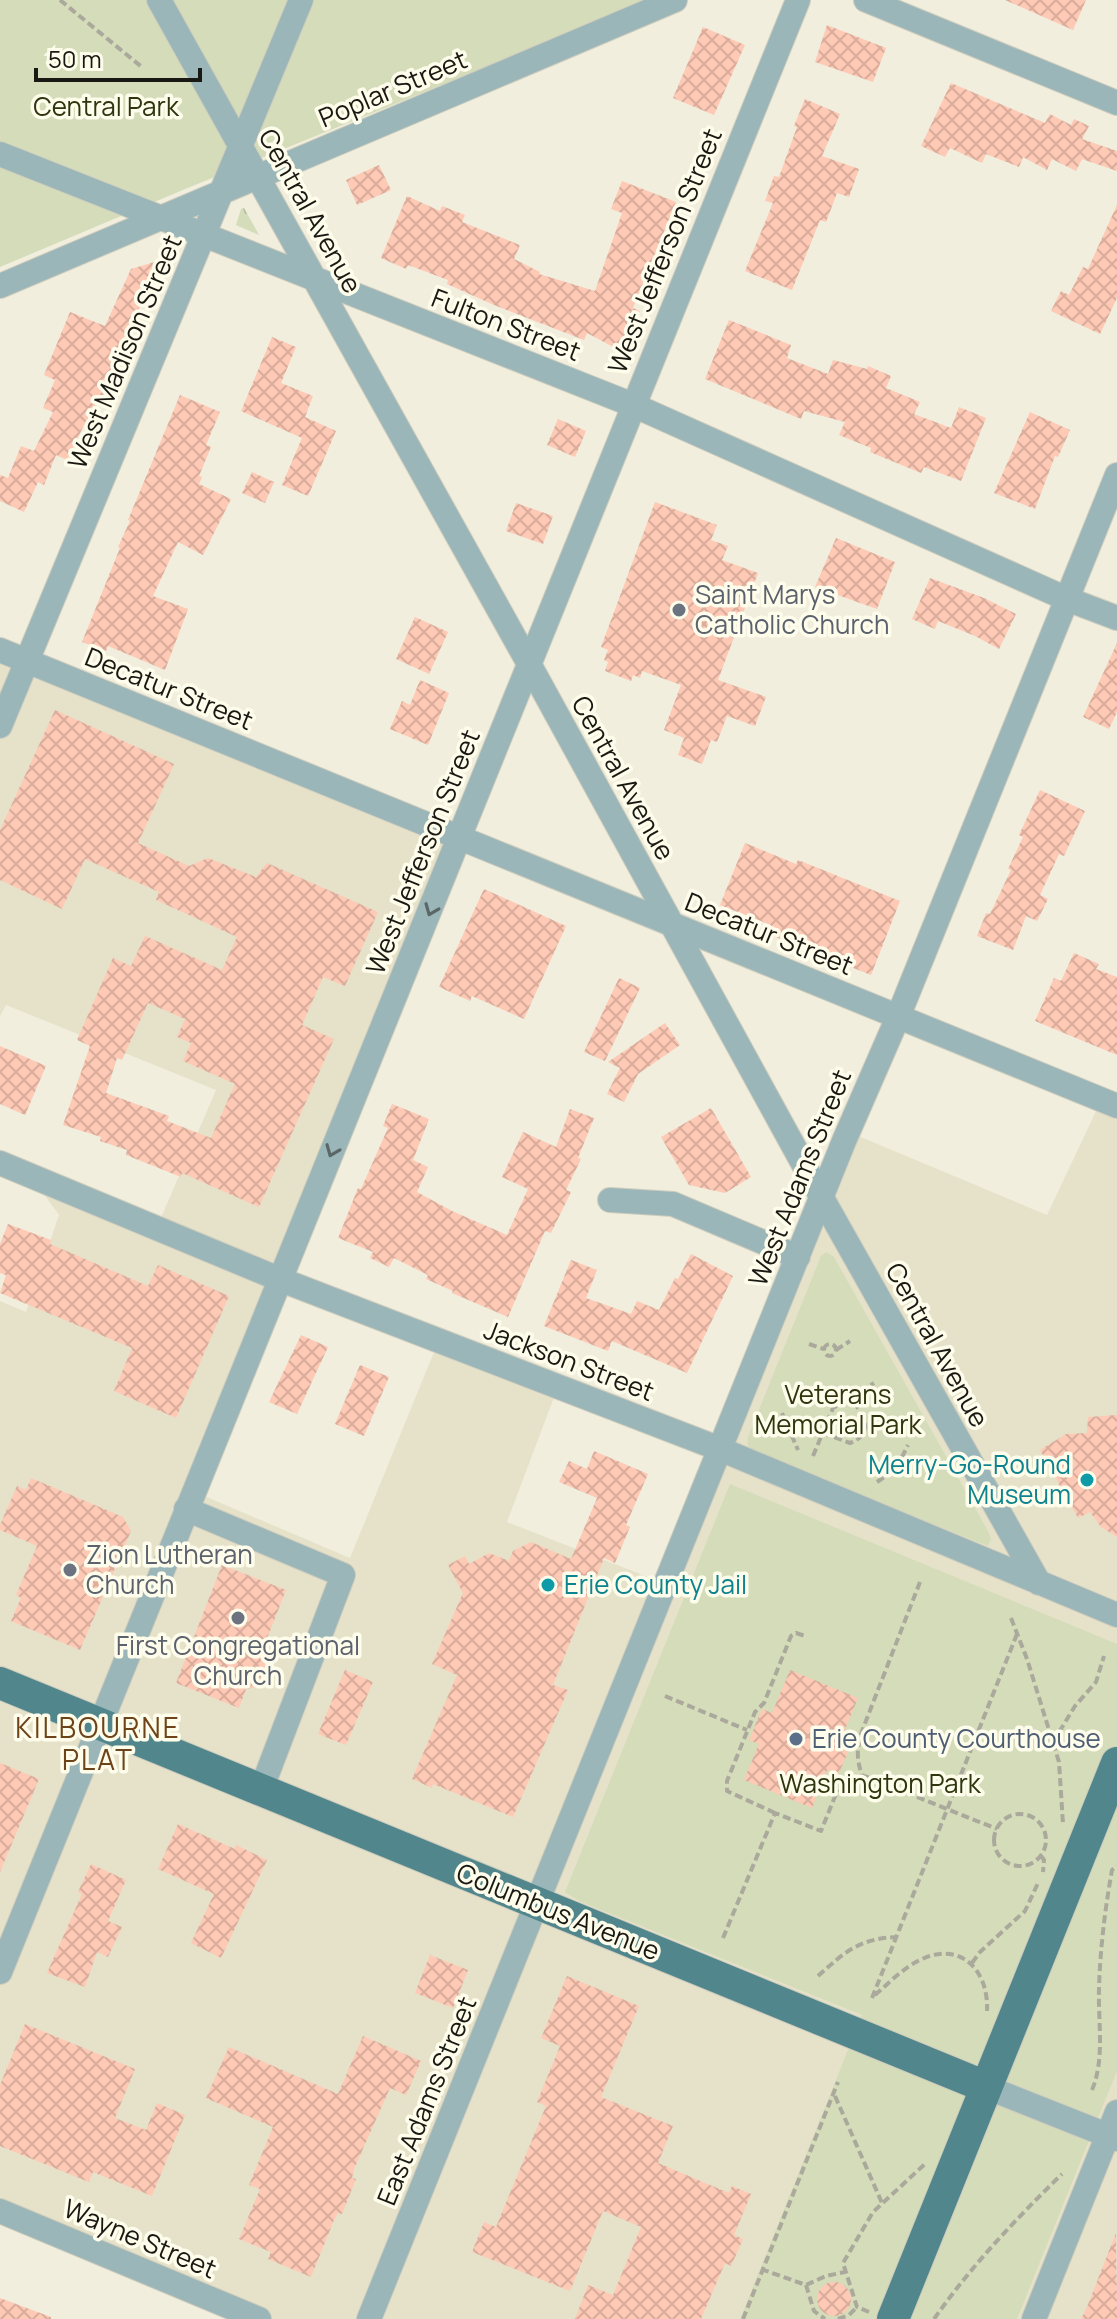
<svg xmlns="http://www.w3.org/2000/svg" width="1117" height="2319" font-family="Manrope,sans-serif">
  <defs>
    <pattern id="grass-tufts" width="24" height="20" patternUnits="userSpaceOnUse" patternTransform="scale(2)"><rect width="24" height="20" fill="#d4dcba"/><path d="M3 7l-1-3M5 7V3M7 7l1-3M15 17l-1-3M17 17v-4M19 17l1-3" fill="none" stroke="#b5bc9f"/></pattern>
    <pattern id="building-cross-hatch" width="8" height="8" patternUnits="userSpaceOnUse" patternTransform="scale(2)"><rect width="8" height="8" fill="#fec9b5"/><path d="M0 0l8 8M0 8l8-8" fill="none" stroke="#d9ac9b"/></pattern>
  </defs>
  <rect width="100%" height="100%" fill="#f1eedd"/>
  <!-- built -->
  <path fill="#e6e2ca" d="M0 656 451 841 277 1264 190 1231 289 1274 202 1495 350 1558 436 1347 556 1392 507 1522 671 1586 856 1135 1047 1215 1105 1092 1117 1097V2319H273L0 2213V1301L26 1312 59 1215 21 1163 160 1220 216 1090 6 1005 0 1016Z"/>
  <!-- grass -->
  <path fill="url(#grass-tufts)" d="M244 208 259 235 236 225 241 209Z"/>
  <!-- green -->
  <path fill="#d4dcba" d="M0 0H651L190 187 0 267Z
    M826 1252 834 1257 988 1531 991 1539 988 1546 752 1452C744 1443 748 1437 752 1427L821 1256Z
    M730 1484 1117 1644V2071L1017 2319H740L862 2015 579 1901 565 1892Z"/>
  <!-- building -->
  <path fill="url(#building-cross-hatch)" fill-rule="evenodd" d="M1005 0H1086L1073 30Z
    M827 25 886 48 873 82 815 62Z
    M703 27 745 45 714 115 673 98Z
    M951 83 1045 123 1050 114 1071 125 1074 119 1089 126 1082 139 1117 151V171L1082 159 1076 171 1052 159 1047 170 1023 157 1019 167 986 154 982 163 950 148 945 157 921 146Z
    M805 99 840 114 822 156 859 169 849 197 837 193 826 222 820 220 792 290 745 271 773 203 765 201 774 176 779 177 797 127 794 126Z
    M379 165 391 190 357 205 346 180Z
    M622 181 676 202 633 308 640 311 619 350 587 333 584 340 494 305 447 284 448 280 408 265 406 269 381 258 407 196 440 211 442 206 465 215 462 222 520 245 514 259 540 272 539 274 595 291 622 213 611 209Z
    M1117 205V298L1100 334 1051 311 1061 291 1069 295 1083 267 1088 269Z
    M161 260 127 335 129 336 103 400 100 398 87 426 84 425 67 460 56 455 44 485 38 482 24 512 0 501V475L8 478 21 446 34 451 53 412 43 408 55 380 44 375 70 312 105 326 131 269Z
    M729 320 791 345 787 358 828 374 833 360 867 369 868 366 891 376 886 388 920 402 914 414 951 428 959 407 986 418 961 481 924 467 921 473 870 452 871 448 839 435 845 422 804 411 801 419 705 379Z
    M272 337 296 347 281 383 313 396 305 417 336 431 308 496 282 485 302 438 241 411Z
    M180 395 220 412 206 445 211 447 199 476 202 477 199 484 231 499 203 555 178 542 153 596 188 609 165 670 108 646 106 651 82 642 120 548 118 547 130 521 128 520Z
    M1030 412 1070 430 1058 457 1055 456 1035 509 994 493Z
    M558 419 586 431 575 457 547 445Z
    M252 472 274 482 265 503 242 493Z
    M655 502 717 525 711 540 728 546 722 560 758 573 718 680 766 697 755 726 727 716 717 742 711 740 702 764 678 755 684 738 664 730 681 685 642 671 640 678 633 675 631 681 605 671 608 662 604 660 608 650 601 647Z
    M516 503 553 516 543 544 506 531Z
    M836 538 895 562 877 609 815 587Z
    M930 578 984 598 1016 614 999 649 975 636 938 621 935 629 912 619Z
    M415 617 448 632 429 674 396 659Z
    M1117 643V712L1109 729 1083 717Z
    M420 680 449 693 428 745 390 729 402 701 410 705Z
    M55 710 174 764 138 843 189 866 208 858 256 877 267 863 378 912 345 986 323 977 302 1025 334 1039 259 1207 182 1173 181 1177 126 1155 127 1150 100 1141 101 1137 63 1125 90 1046 77 1040 113 958 131 966 145 936 222 970 237 937 156 900 159 892 85 859 62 909 0 880V830ZM148 1003 185 1019 177 1037 191 1043 183 1061 235 1084 211 1138 167 1121 169 1116 106 1093 117 1058 122 1060Z
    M1040 790 1085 811 1064 856 1059 854 1040 895 1048 899 1037 921 1026 916 1013 950 977 936 986 913 990 914 1011 870 1008 869 1023 837 1019 835Z
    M745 843 796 864 798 860 900 901 871 975 768 934 771 925 720 905Z
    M484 889 566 926 524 1019 472 996 470 1001 439 987Z
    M1074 953 1099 964 1096 969 1117 977V1055L1035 1021 1054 978 1061 981Z
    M619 978 640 988 605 1061 584 1052Z
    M665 1023 680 1045 638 1074 624 1102 607 1094 620 1068 608 1062Z
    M0 1046 46 1066 25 1115 0 1104Z
    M392 1104 429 1119 413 1160 428 1167 417 1192 452 1211 507 1235 528 1189 502 1177 523 1132 556 1147 570 1109 594 1118 578 1158 581 1159 566 1190 571 1192 551 1233 545 1231 508 1317 452 1293 453 1291 426 1279 428 1275 394 1258 389 1267 370 1258 373 1252 338 1238 358 1188 361 1189 388 1128 383 1126Z
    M711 1108 751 1177 725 1193 689 1185 661 1137Z
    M8 1224 51 1240 50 1244 148 1286 158 1265 229 1296 176 1418 114 1391 132 1348 0 1293 6 1275 0 1273V1244Z
    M691 1254 733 1276 687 1373 612 1341 608 1351 544 1326 571 1260 597 1270 586 1298 631 1314 637 1301 659 1310 675 1278 678 1279Z
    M301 1335 328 1347 297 1414 269 1402Z
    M360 1365 389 1377 364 1436 335 1424Z
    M1117 1415V1537L1101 1527 1090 1512 1078 1518 1040 1450 1066 1434 1087 1433 1088 1417Z
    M594 1451 648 1474 626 1525 630 1527 615 1563 604 1558 553 1685 568 1690 513 1817 433 1784 432 1788 412 1779 457 1675 432 1664 463 1593 448 1565 465 1556 469 1564 489 1553 509 1561 513 1551 531 1542 571 1559 597 1498 559 1482 569 1461 587 1469Z
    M31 1478 123 1517 131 1531 80 1650 11 1621 21 1598 16 1595 37 1546 0 1530V1525L17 1486 26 1490Z
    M222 1565 286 1590 264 1646 273 1658 262 1686 246 1689 239 1708 176 1683Z
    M345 1670 373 1682 346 1745 318 1734Z
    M790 1670 858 1698 841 1739 852 1743 838 1775 827 1770 812 1808 744 1780 759 1744 749 1740 762 1709 772 1713Z
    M0 1763 39 1779 0 1872Z
    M178 1824 235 1849 236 1845 267 1860 221 1958 191 1943 214 1894 158 1869Z
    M91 1864 126 1880 108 1921 122 1927 108 1957 97 1952 85 1987 47 1973 82 1894 78 1892Z
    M430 1955 468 1970 453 2008 415 1993Z
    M567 1976 639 2006 601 2097 673 2126 658 2163 729 2193 732 2186 751 2194 734 2235 743 2239 731 2266 725 2263 701 2319H575L588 2285 613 2295 641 2227 603 2211 570 2291 472 2252 484 2222 496 2227 546 2106 537 2102 560 2046 541 2038Z
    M25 2024 135 2069 115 2118 146 2130 157 2103 185 2115 152 2196 93 2172 89 2182 0 2146V2085Z
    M363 2036 421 2061 406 2095 390 2088 354 2169 352 2178 356 2179 342 2214 338 2213 334 2220 311 2277 268 2259 271 2252 239 2239 260 2189 249 2185 273 2127 206 2098 229 2047 338 2094Z
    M1116 2233 1117 2319H1081L1087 2307Z
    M817 2299a17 17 0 1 1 34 0a17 17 0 1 1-34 0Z
    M0 2298 51 2317V2319H0Z"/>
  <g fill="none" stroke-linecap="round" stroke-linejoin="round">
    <defs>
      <path id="minor" d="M159 0 528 662 822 1198 1039 1583
        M866 0 1117 103
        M0 154 633 405 1067 599 1117 618
        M0 286 675 0
        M0 650 1117 1106
        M0 726 301 0
        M0 1163 279 1279 720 1449 1117 1615
        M610 1200 673 1204 798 1257
        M186 1509 343 1575 261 1790
        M0 1972 798 0
        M986 2087 1117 2139
        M0 2211 259 2319
        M369 2319 844 1141 898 1017 1117 475
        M1034 2319 1117 2112"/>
      <path id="major" d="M0 1683 986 2087
        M893 2319 1117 1763"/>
    </defs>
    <!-- minor casing -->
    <use href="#minor" stroke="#ceccbd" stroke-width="26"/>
    <!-- major casing -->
    <use href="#major" stroke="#ceccbd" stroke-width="34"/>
    <!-- path -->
    <path stroke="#aba99b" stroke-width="4" stroke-dasharray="8 4" stroke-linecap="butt" d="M60 0 143 68
      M824 1350a6 6 0 1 1 12 0a6 6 0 1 1-12 0Z
      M809 1344 824 1349
      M836 1350 850 1341
      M782 1413 798 1450
      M823 1433 850 1443C877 1433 862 1411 848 1396
      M813 1456 833 1408 874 1383
      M877 1482 896 1469 908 1445
      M920 1582 862 1731C857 1748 856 1758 862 1775L997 1829
      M1011 1618 1027 1659 1059 1762 1063 1824
      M665 1696 747 1730
      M1053 1742 1075 1706 1096 1682 1104 1656
      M775 1813 727 1791V1781L755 1712 764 1703 791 1636 796 1633 805 1636
      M994 1840a26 26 0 1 1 52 0a26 26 0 1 1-52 0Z
      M1041 1856 1044 1860 1043 1872
      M723 1938 775 1813 821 1831 836 1794 862 1775
      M972 1963 980 1952 1025 1911 1038 1883
      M818 1976C845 1952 858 1939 896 1937
      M875 1995C889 1983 903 1968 920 1960 960 1940 989 1970 987 2011
      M872 1998 1017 1634
      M1092 2090C1105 2059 1098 2022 1099 1989 1100 1950 1105 1909 1112 1870L1117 1866
      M835 2096 882 2203
      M761 2269 806 2285 826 2276 845 2272
      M806 2285 814 2311 825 2319
      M869 2312 857 2307 843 2263 873 2212 926 2163
      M743 2319 838 2082
      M838 2319 849 2315 856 2308
      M934 2319C972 2265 1015 2220 1062 2174"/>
    <!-- minor -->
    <use href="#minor" stroke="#9ab6b9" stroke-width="24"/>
    <!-- major -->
    <use href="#major" stroke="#51868c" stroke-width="32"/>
  </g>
  <!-- one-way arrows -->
  <defs><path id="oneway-chevron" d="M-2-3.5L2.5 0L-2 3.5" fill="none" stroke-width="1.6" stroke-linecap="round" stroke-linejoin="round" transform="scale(2)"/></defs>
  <g stroke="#5a6766">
    <use href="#oneway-chevron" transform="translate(431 910) rotate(112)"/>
    <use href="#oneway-chevron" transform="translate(332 1151) rotate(112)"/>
  </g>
  <!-- markers -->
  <g fill="#6b7280" stroke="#fefcea" stroke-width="3">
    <circle cx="679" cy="610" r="8"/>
    <circle cx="70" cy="1570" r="8"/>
    <circle cx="238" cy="1618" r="8"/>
  </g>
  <g fill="#0f9aa8" stroke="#fefcea" stroke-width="3">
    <circle cx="1087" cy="1480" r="8"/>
    <circle cx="548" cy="1585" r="8"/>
  </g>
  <circle fill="#5c6f8a" stroke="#fefcea" stroke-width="3" cx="796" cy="1739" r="8"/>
  <g text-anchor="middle" stroke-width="7" stroke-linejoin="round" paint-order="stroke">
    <!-- street labels -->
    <g font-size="26" fill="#191812" stroke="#fefcea">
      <text transform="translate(393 89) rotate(-23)" y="9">Poplar Street</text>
      <text transform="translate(310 211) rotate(61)" y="9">Central Avenue</text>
      <text transform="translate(665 251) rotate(-68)" y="9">West Jefferson Street</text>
      <text transform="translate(506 325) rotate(21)" y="9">Fulton Street</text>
      <text transform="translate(125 352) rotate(-67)" y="9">West Madison Street</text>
      <text transform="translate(169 689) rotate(22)" y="9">Decatur Street</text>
      <text transform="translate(623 778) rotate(61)" y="9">Central Avenue</text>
      <text transform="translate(423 852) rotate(-68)" y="9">West Jefferson Street</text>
      <text transform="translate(769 934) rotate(22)" y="9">Decatur Street</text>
      <text transform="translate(800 1178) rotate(-68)" y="9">West Adams Street</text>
      <text transform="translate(937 1345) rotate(61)" y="9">Central Avenue</text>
      <text transform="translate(569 1361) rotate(21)" y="9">Jackson Street</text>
      <text transform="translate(558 1912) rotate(22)" y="9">Columbus Avenue</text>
      <text transform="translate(427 2101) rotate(-68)" y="9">East Adams Street</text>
      <text transform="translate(140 2239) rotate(23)" y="9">Wayne Street</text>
    </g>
    <!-- park labels -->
    <g font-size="26" fill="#2f350f" stroke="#fefcea">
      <text x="106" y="116">Central Park</text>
      <text x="838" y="1404">Veterans<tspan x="838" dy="30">Memorial Park</tspan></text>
      <text x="880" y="1793">Washington Park</text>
    </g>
    <!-- worship labels -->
    <g font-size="26" fill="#5b616d" stroke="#fefcea" text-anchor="start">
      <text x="695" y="604">Saint Marys<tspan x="695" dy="30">Catholic Church</tspan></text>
      <text x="86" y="1564">Zion Lutheran<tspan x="86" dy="30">Church</tspan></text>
      <text x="238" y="1655" text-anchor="middle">First Congregational<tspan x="238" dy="30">Church</tspan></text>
    </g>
    <!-- culture labels -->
    <g font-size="26" fill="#0d838f" stroke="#fefcea" text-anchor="end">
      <text x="1071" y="1474">Merry-Go-Round<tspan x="1071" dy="30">Museum</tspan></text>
      <text x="564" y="1594" text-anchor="start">Erie County Jail</text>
    </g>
    <!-- service labels -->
    <g font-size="26" fill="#4e5e75" stroke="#fefcea" text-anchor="start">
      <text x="812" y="1748">Erie County Courthouse</text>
    </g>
    <!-- neighbourhood labels -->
    <g font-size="28" letter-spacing="2" fill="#6d4419" stroke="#fefcea">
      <text x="98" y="1738">KILBOURNE<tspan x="98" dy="32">PLAT</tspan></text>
    </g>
  </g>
  <!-- scale -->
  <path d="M36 68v12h164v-12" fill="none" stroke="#191812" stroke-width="4"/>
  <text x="48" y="68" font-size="24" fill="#191812" stroke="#fefcea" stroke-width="6" paint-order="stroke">50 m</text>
</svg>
